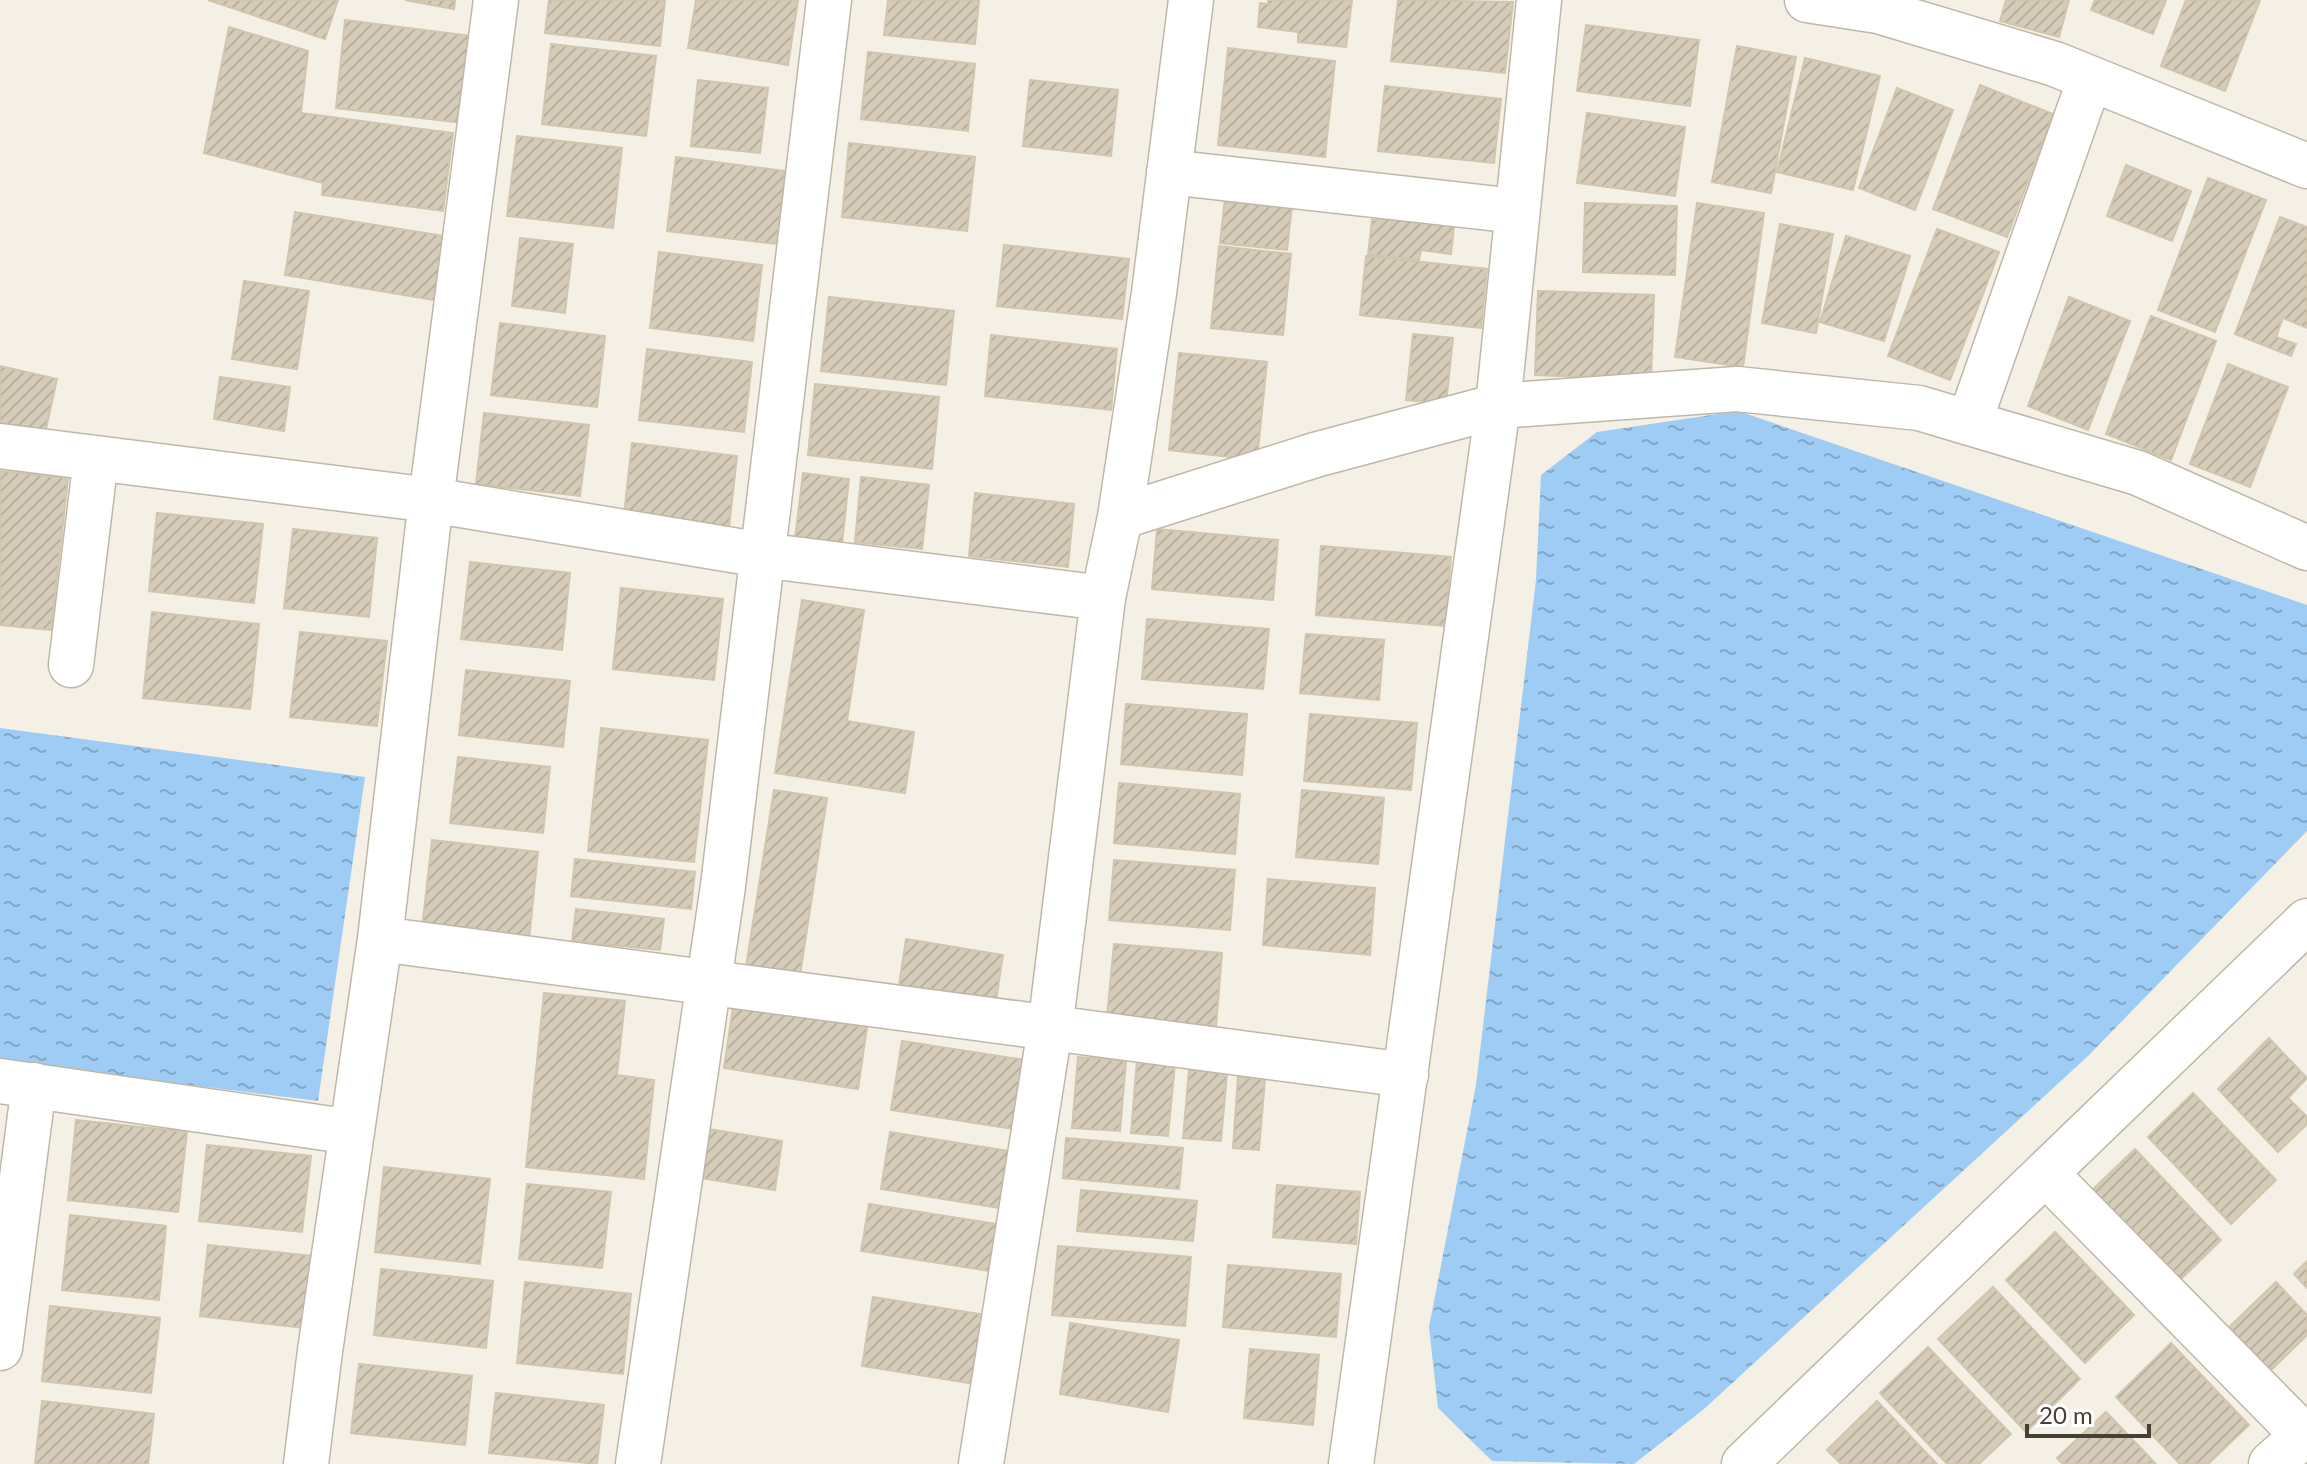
<svg xmlns="http://www.w3.org/2000/svg" width="2307" height="1464" font-family="Lato,sans-serif">
  <defs>
    <pattern id="water-ripples" width="26" height="14" patternUnits="userSpaceOnUse" patternTransform="scale(2)"><rect width="26" height="14" fill="#9eccf4"/><path d="M2 4q2-2 4 0t4 0M15 11q2-2 4 0t4 0" fill="none" stroke="#83a7c6"/></pattern>
    <pattern id="building-hatch" width="6" height="6" patternUnits="userSpaceOnUse" patternTransform="scale(2)"><rect width="6" height="6" fill="#d6ccba"/><path d="M-1 1l2-2M0 6l6-6M5 7l2-2" fill="none" stroke="#b9b0a0"/></pattern>
  </defs>
  <rect width="100%" height="100%" fill="#f4f0e5"/>
  <!-- water -->
  <path fill="url(#water-ripples)" d="M1738 411 2307 605V831L2088 1056 1704 1409 1634 1464 1492 1461 1438 1408 1429 1327 1476 1085 1536 580 1541 475 1597 432Z
    M0 728 365 777 318 1101 0 1061Z"/>
  <!-- building -->
  <path fill="url(#building-hatch)" stroke="#d1c5ad" stroke-width="2" d="M208 0H338L325 39Z
    M405 0H455L454 9Z
    M549 0H665L660 46 545 33Z
    M696 0H798L788 65 688 48Z
    M888 0H979L975 44 884 35Z
    M1268 0H1352L1346 47 1298 42V32L1258 27 1260 3 1268 4Z
    M1398 0 1513 2 1505 73 1391 61Z
    M2006 0H2069L2059 37 2000 21Z
    M2095 0H2166L2153 34 2091 10Z
    M2186 0H2260L2225 91 2161 66Z
    M345 20 472 36 462 123 336 108Z
    M1586 25 1699 40 1690 106 1577 91Z
    M229 27 308 51 301 113 453 133 443 211 322 195 323 183 204 153Z
    M551 44 656 56 646 136 542 124Z
    M1737 46 1796 57 1771 193 1712 182Z
    M1228 48 1335 61 1325 157 1218 145Z
    M868 52 975 64 968 131 861 119Z
    M1805 58 1880 76 1853 190 1777 172Z
    M698 80 768 88 760 153 691 146Z
    M1030 80 1118 90 1111 156 1023 146Z
    M1980 85 2053 114 2007 237 1933 209Z
    M1385 86 1501 99 1494 163 1378 151Z
    M1897 88 1953 110 1915 210 1859 188Z
    M1587 113 1685 127 1675 196 1577 183Z
    M517 136 622 148 613 228 507 216Z
    M849 143 975 157 967 231 842 217Z
    M676 157 785 171 777 244 667 231Z
    M2126 165 2191 191 2172 241 2107 216Z
    M2208 178 2266 200 2215 332 2158 310Z
    M1227 181 1294 188 1287 250 1220 243Z
    M1380 199 1456 207 1451 254 1421 250 1419 260 1368 255 1372 220H1378Z
    M1585 203 1677 206 1675 275 1583 272Z
    M1697 203 1764 213 1743 367 1675 357Z
    M295 212 444 236 434 300 285 275Z
    M2280 217 2307 227V328L2283 318 2276 337 2296 344 2291 356 2235 334Z
    M1780 224 1833 234 1816 333 1762 323Z
    M1937 229 1999 252 1950 380 1888 356Z
    M1846 236 1910 256 1884 341 1820 322Z
    M520 238 573 244 565 313 512 306Z
    M1004 245 1129 259 1122 319 997 306Z
    M1219 246 1291 254 1283 335 1211 328Z
    M659 252 762 265 753 341 650 328Z
    M1366 256 1487 269 1481 328 1360 315Z
    M244 281 309 291 297 369 232 359Z
    M1538 291 1654 295 1651 380 1535 375Z
    M829 297 954 311 946 385 821 371Z
    M2069 297 2130 321 2088 430 2028 406Z
    M2151 316 2216 341 2171 460 2106 434Z
    M500 323 605 336 597 407 491 395Z
    M1413 334 1453 338 1446 404 1406 400Z
    M991 335 1117 349 1111 410 985 396Z
    M647 349 752 362 744 432 639 420Z
    M1179 353 1267 362 1257 460 1169 450Z
    M2228 364 2288 387 2250 487 2190 464Z
    M0 366 57 379 45 433 0 424Z
    M220 377 290 387 284 431 214 419Z
    M815 384 939 397 932 469 808 455Z
    M484 413 589 425 580 496 476 484Z
    M632 443 737 456 729 527 624 515Z
    M0 471 68 478 51 630 0 625Z
    M803 473 849 479 841 553 794 547Z
    M861 477 929 485 922 549 855 542Z
    M975 493 1074 504 1068 567 969 556Z
    M157 513 263 524 254 603 149 591Z
    M293 529 377 538 369 617 284 608Z
    M1157 529 1278 540 1273 600 1152 589Z
    M1321 546 1451 557 1445 626 1316 615Z
    M470 562 570 573 562 650 461 639Z
    M621 588 723 599 714 680 613 669Z
    M802 600 864 610 847 721 914 732 905 793 775 773Z
    M152 612 259 624 250 709 143 698Z
    M1147 619 1269 629 1263 689 1142 679Z
    M300 632 387 641 377 726 290 717Z
    M1306 634 1384 640 1379 700 1300 693Z
    M466 670 570 681 563 747 459 735Z
    M1126 704 1247 714 1242 775 1121 764Z
    M1310 714 1417 723 1411 790 1304 781Z
    M601 728 708 740 694 862 588 851Z
    M458 757 550 767 543 833 450 823Z
    M1119 783 1240 794 1235 854 1114 843Z
    M774 790 827 798 800 975 746 967Z
    M1302 790 1384 798 1378 864 1296 857Z
    M432 840 538 852 529 940 422 929Z
    M575 859 695 872 691 909 571 896Z
    M1114 860 1235 870 1230 930 1109 920Z
    M1268 879 1375 888 1370 955 1263 945Z
    M576 909 664 919 660 950 572 941Z
    M906 939 1003 955 995 1007 898 992Z
    M1114 944 1222 953 1216 1026 1107 1016Z
    M544 993 625 1001 617 1075 654 1080 644 1179 526 1167Z
    M733 1007 867 1027 858 1089 724 1068Z
    M2269 1038 2307 1078 2288 1098 2307 1117V1124L2278 1152 2218 1089Z
    M902 1041 1025 1060 1014 1129 891 1110Z
    M1078 1057 1126 1061 1120 1131 1072 1128Z
    M1137 1060 1175 1064 1168 1136 1131 1133Z
    M1189 1070 1227 1073 1221 1141 1183 1138Z
    M1238 1077 1265 1079 1259 1150 1233 1148Z
    M2193 1093 2276 1180 2231 1224 2148 1137Z
    M76 1120 187 1132 178 1212 68 1200Z
    M708 1129 782 1141 775 1190 700 1178Z
    M890 1132 1015 1152 1006 1209 881 1189Z
    M1066 1138 1183 1148 1179 1189 1063 1178Z
    M207 1145 311 1156 302 1232 199 1221Z
    M2135 1149 2221 1240 2173 1287 2086 1196Z
    M384 1167 490 1179 480 1264 375 1252Z
    M527 1184 611 1192 602 1268 519 1259Z
    M1277 1185 1360 1192 1356 1244 1273 1237Z
    M1081 1190 1197 1201 1193 1241 1077 1231Z
    M869 1204 997 1224 990 1271 861 1251Z
    M70 1215 166 1226 159 1300 62 1290Z
    M2055 1232 2134 1315 2085 1363 2006 1280Z
    M208 1245 312 1256 304 1328 200 1316Z
    M1058 1246 1191 1257 1185 1326 1052 1315Z
    M2307 1261V1288L2294 1274Z
    M1228 1265 1341 1274 1336 1337 1223 1327Z
    M381 1269 493 1281 486 1348 374 1335Z
    M525 1282 631 1294 623 1374 517 1363Z
    M2276 1282 2307 1315V1335L2266 1375 2224 1332Z
    M1993 1287 2080 1379 2026 1432 1938 1339Z
    M873 1297 986 1315 976 1384 862 1366Z
    M50 1306 160 1318 151 1393 42 1381Z
    M1070 1323 1179 1340 1168 1412 1060 1394Z
    M2171 1343 2249 1425 2208 1464H2180L2116 1397Z
    M1928 1347 2011 1434 1979 1464H1947L1880 1393Z
    M1250 1349 1319 1355 1313 1425 1244 1418Z
    M359 1364 472 1376 465 1445 351 1433Z
    M496 1393 604 1405 597 1464 489 1453Z
    M42 1401 154 1414 148 1464H35Z
    M1877 1401 1937 1464H1841L1827 1450Z
    M2106 1412 2156 1464H2063L2057 1458Z"/>
  <g fill="none" stroke-linecap="round" stroke-linejoin="round">
    <defs>
      <path id="minor" d="M1807 0 1878 11 2055 64 2307 166
        M1169 172 1516 211
        M1969 423 2090 79
        M0 446 431 500 762 555 1103 598
        M1120 517 1315 455 1498 406 1737 389 1919 408 2138 473 2307 548
        M71 665 96 458
        M380 939 1406 1075
        M0 1081 352 1132
        M2046 1174 2303 1435
        M0 1348 34 1085
        M306 1464 320 1351 380 939 431 500 496 0
        M638 1464 723 886 829 0
        M981 1464 1050 1029 1103 598 1120 517 1154 293 1191 0
        M1351 1464 1498 406 1539 0
        M1744 1464 2307 921
        M2271 1464 2307 1432"/>
    </defs>
    <!-- minor casing -->
    <use href="#minor" stroke="#bfb8a8" stroke-width="47"/>
    <!-- minor -->
    <use href="#minor" stroke="#fff" stroke-width="44"/>
  </g>
  <!-- scale -->
  <path d="M2027 1424v12h122v-12" fill="none" stroke="#464035" stroke-width="4"/>
  <text x="2039" y="1424" font-size="24" fill="#464035" stroke="#ffffff" stroke-width="6" paint-order="stroke">20 m</text>
</svg>
